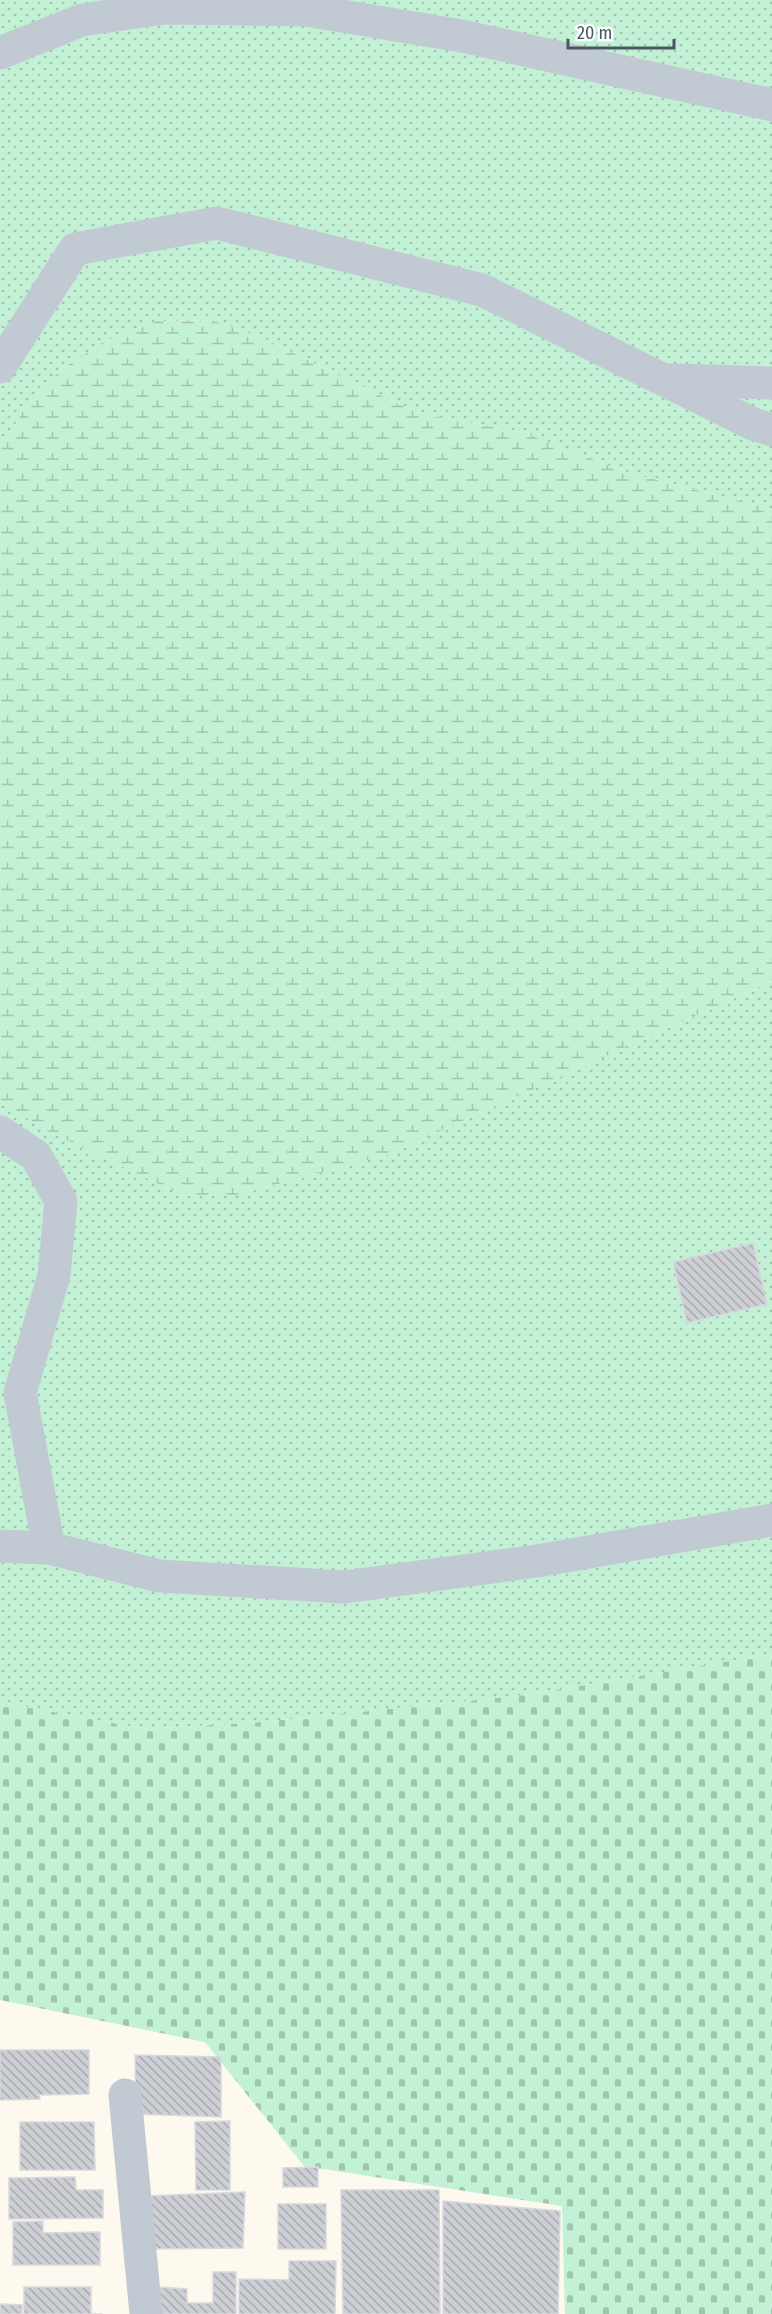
<svg xmlns="http://www.w3.org/2000/svg" width="772" height="2314" font-family="'Fira Sans Condensed',sans-serif">
  <defs>
    <pattern id="wetland-marsh" width="20" height="14" patternUnits="userSpaceOnUse" patternTransform="scale(1.5)"><rect width="20" height="14" fill="#c3f1d5"/><path d="M1 5h8M5 5V1M11 12h8M15 12V8" fill="none" stroke="#a0c6b0"/></pattern>
    <pattern id="cemetery-stones" width="16" height="16" patternUnits="userSpaceOnUse" patternTransform="scale(1.5)"><rect width="16" height="16" fill="#c3f1d5"/><path d="M2 7V4a2 2 0 0 1 4 0v3zM10 15v-3a2 2 0 0 1 4 0v3z" fill="#a0c6b0"/></pattern>
    <pattern id="park-dots" width="8" height="8" patternUnits="userSpaceOnUse" patternTransform="scale(1.5)"><rect width="8" height="8" fill="#c3f1d5"/><path d="M2 2h.1M6 6h.1" fill="none" stroke="#a0c6b0" stroke-width="1.8" stroke-linecap="round"/></pattern>
    <pattern id="building-back-hatch" width="6" height="6" patternUnits="userSpaceOnUse" patternTransform="scale(1.5)"><rect width="6" height="6" fill="#cdcfd5"/><path d="M-1 5l2 2M0 0l6 6M5-1l2 2" fill="none" stroke="#a8abb0"/></pattern>
  </defs>
  <rect width="100%" height="100%" fill="#f5f3f3"/>
  <!-- commercial -->
  <path fill="#fdf9ef" d="M0 2000 205 2042 304 2166 563 2206 565 2314H0Z"/>
  <!-- wetland -->
  <path fill="url(#wetland-marsh)" d="M212 320 263 338 415 412 525 433 626 472 772 509V981L388 1155 237 1195 184 1196 43 1129 0 1101V450L24 409 60 370 105 341 157 321Z"/>
  <!-- cemetery -->
  <path fill="url(#cemetery-stones)" d="M772 1654V2314H565L562 2206 304 2166 205 2042 0 2000V1702L146 1729 261 1722 524 1695Z"/>
  <!-- park -->
  <path fill="url(#park-dots)" d="M0 0H772V509L626 472 525 433 415 412 263 338 212 320 157 321 105 341 60 370 24 409 0 450Z
    M772 981V1654L524 1695 261 1722 146 1729 0 1702V1101L43 1129 184 1196 237 1195 388 1155Z"/>
  <!-- building -->
  <path fill="url(#building-back-hatch)" stroke="#d7d9de" stroke-width="1.5" d="M753 1243 767 1304 687 1323 673 1262Z
    M0 2050H89V2094L39 2095 40 2099 0 2100Z
    M135 2055 221 2057V2117L136 2114Z
    M230 2121V2190H196L195 2122Z
    M20 2122H94L95 2170H20Z
    M318 2167V2187H283V2168Z
    M75 2177 76 2190H103V2218L9 2219V2178Z
    M341 2190H439L440 2314H343Z
    M245 2192 243 2248 151 2249 148 2196Z
    M443 2201 560 2211 558 2314H443Z
    M278 2204H326V2249H278Z
    M43 2221V2233L100 2232V2265H13V2222Z
    M289 2261H336L335 2314H239V2279L289 2280Z
    M213 2272H236V2314H161L159 2287 187 2289V2303H213Z
    M24 2287H91V2314H102H24Z
    M0 2304 22 2305V2314H0Z"/>
  <g fill="none" stroke-linecap="round" stroke-linejoin="round">
    <!-- street -->
    <path stroke="#c1cad2" stroke-width="33" d="M0 53 82 20 164 8 306 10 462 36 772 105
      M0 367 75 249 217 223 482 290 753 424 772 430
      M672 380 772 383
      M0 1132 36 1156 61 1201 54 1275 20 1393 49 1548
      M0 1546 49 1548 159 1576 344 1587 537 1561 772 1520
      M125 2095 146 2314"/>
  </g>
  <!-- scale -->
  <path d="M568 39v9h106v-9" fill="none" stroke="#4a5661" stroke-width="3"/>
  <text x="577" y="39" font-size="18" fill="#4a5661" stroke="#ffffff" stroke-width="4.5" paint-order="stroke">20 m</text>
</svg>
